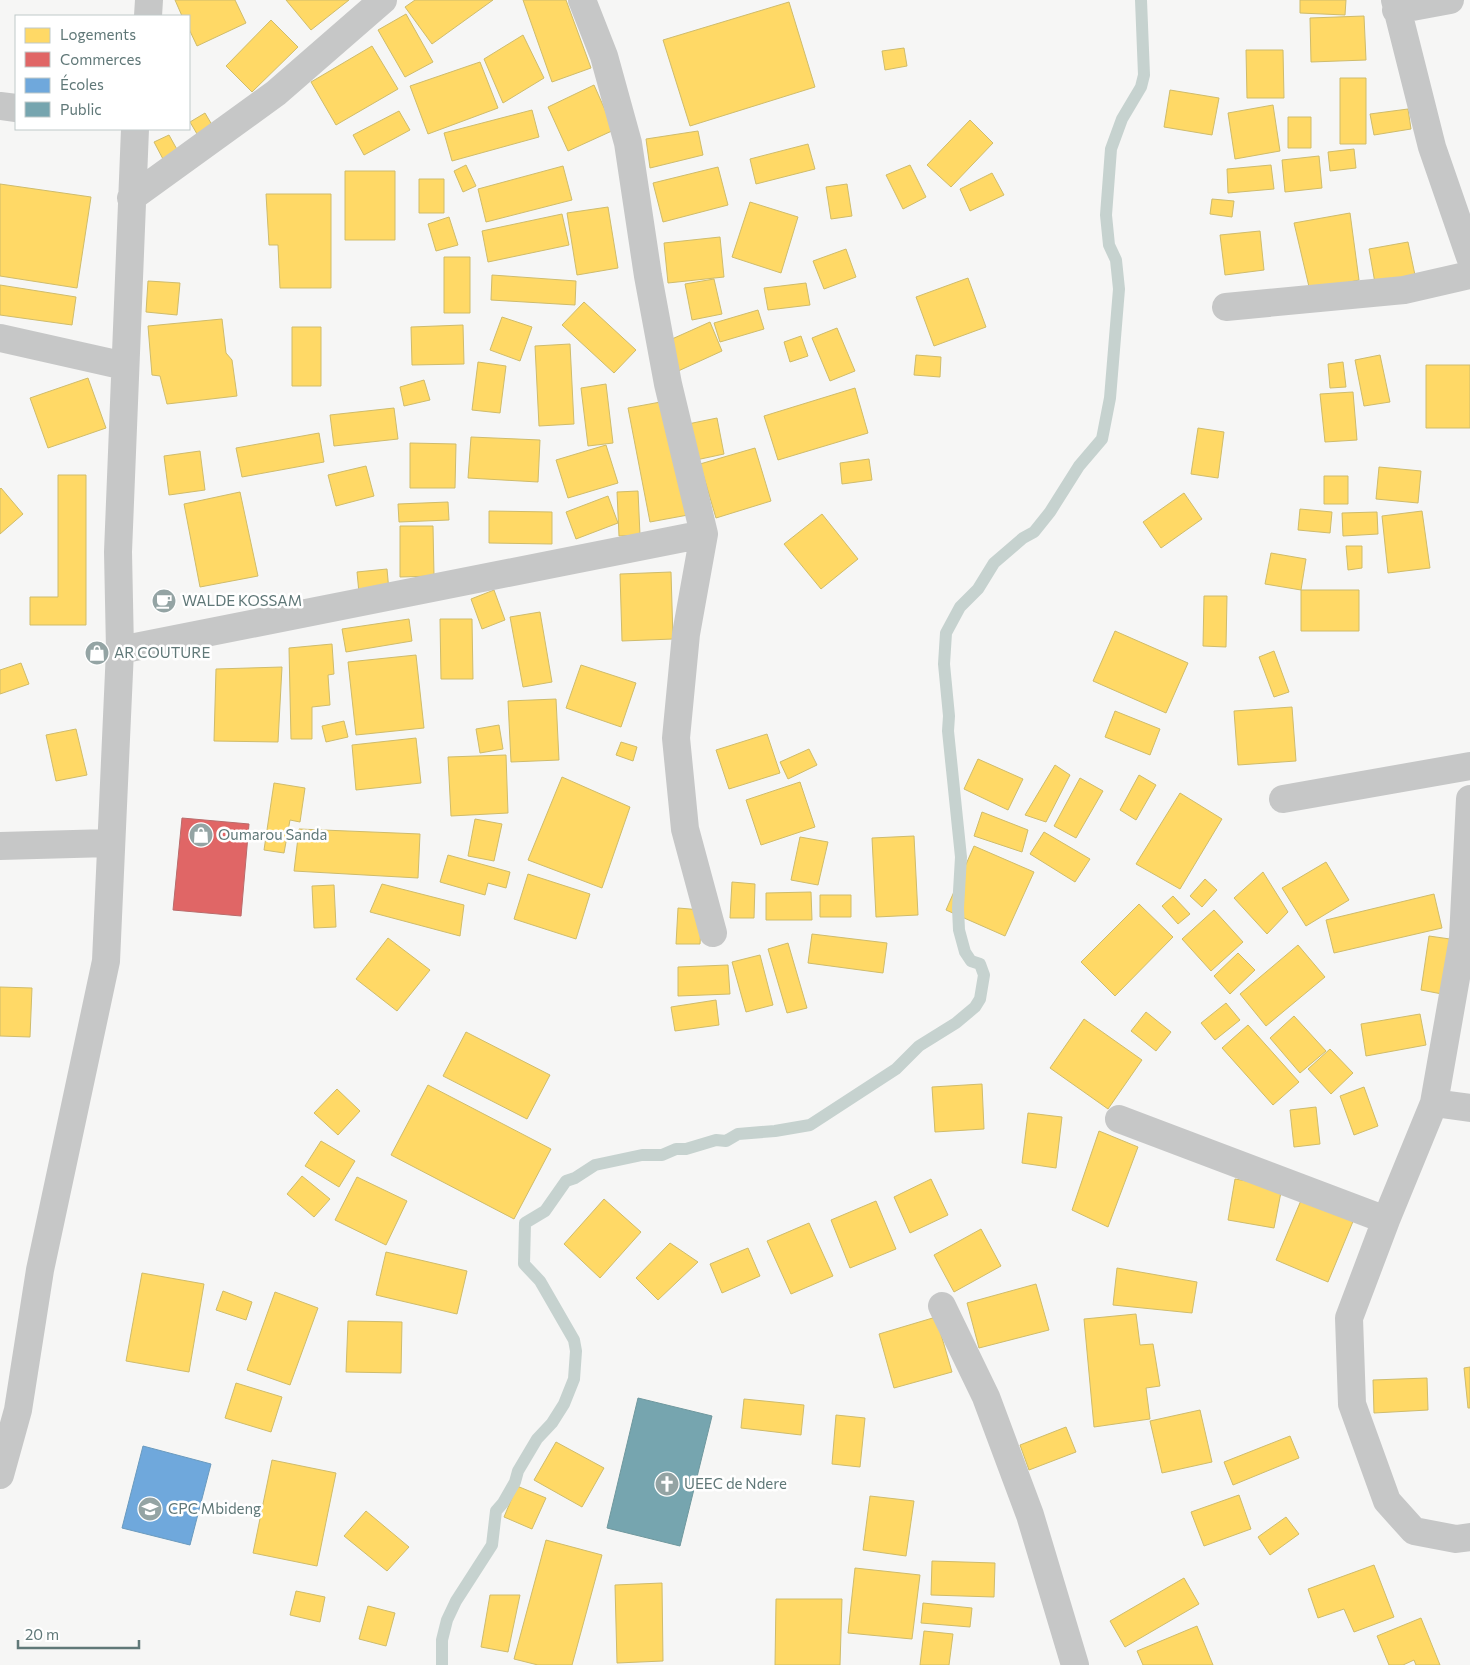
<svg xmlns="http://www.w3.org/2000/svg" width="1470" height="1665" font-family="Commissioner,sans-serif">
  <rect width="100%" height="100%" fill="#f6f6f5"/>
  <!-- homes -->
  <path fill="#ffd966" stroke="#cfbc6b" d="M175 0H235L246 23 197 46 189 29V16H182Z
    M286 0H349L311 30Z
    M415 0H493L432 44 405 7Z
    M523 0H566L591 68 552 82Z
    M1300 0H1346L1345 15 1300 13Z
    M789 2 815 87 690 126 663 40Z
    M406 14 433 62 405 77 378 30Z
    M1364 16 1366 60 1311 62 1310 18Z
    M271 20 298 47 252 92 226 66Z
    M523 35 544 78 503 103 484 59Z
    M372 46 398 89 336 125 311 82Z
    M904 48 907 66 885 70 882 51Z
    M1246 50H1283L1284 98H1247Z
    M480 62 498 108 428 134 410 86Z
    M1340 78H1366V144H1340Z
    M594 85 614 130 568 151 548 107Z
    M1170 90 1219 98 1212 135 1164 127Z
    M1273 105 1280 151 1235 159 1228 113Z
    M1408 109 1411 129 1374 135 1370 114Z
    M532 110 539 137 452 161 444 133Z
    M399 111 410 130 364 155 353 135Z
    M205 113 215 130 200 139 190 122Z
    M1288 117H1311V148H1288Z
    M970 120 993 143 951 187 927 165Z
    M698 131 703 155 650 168 646 139Z
    M169 135 179 153 164 161 154 142Z
    M808 144 815 169 756 184 750 159Z
    M1354 149 1356 168 1330 171 1328 152Z
    M1319 156 1322 188 1285 192 1282 160Z
    M466 165 476 186 463 192 454 171Z
    M910 165 926 197 903 209 886 175Z
    M1271 165 1274 189 1228 193 1227 169Z
    M563 166 572 200 486 222 478 189Z
    M718 167 728 205 663 222 653 183Z
    M345 171H395V240H345Z
    M992 173 1004 195 970 211 960 189Z
    M419 179H444V213H419Z
    M0 184 91 197 77 288 0 276Z
    M847 184 852 216 831 219 826 187Z
    M266 194H331V288H280L278 245H269Z
    M1212 199 1234 201 1232 217 1210 214Z
    M750 202 798 217 781 273 732 257Z
    M608 207 618 268 577 275 567 213Z
    M1350 213 1359 280 1310 291 1294 223Z
    M562 214 569 245 488 262 482 231Z
    M449 217 458 245 436 251 428 224Z
    M1260 231 1264 270 1225 275 1220 235Z
    M720 237 724 277 668 283 664 243Z
    M1408 242 1415 275 1375 283 1369 249Z
    M846 249 856 277 824 289 813 261Z
    M444 257H470V313H444Z
    M492 275 576 281 575 305 491 300Z
    M968 278 986 327 934 346 916 297Z
    M714 279 722 314 692 320 685 284Z
    M148 281 180 283 177 315 146 312Z
    M806 283 810 305 768 310 764 288Z
    M0 285 76 297 72 325 0 315Z
    M584 302 636 350 614 373 562 325Z
    M758 310 764 329 720 342 714 323Z
    M502 317 532 327 520 361 490 350Z
    M222 319 226 353 232 360 237 396 167 404 160 376 152 375 148 326Z
    M710 322 722 351 676 372 663 343Z
    M463 325 464 364 412 365 411 327Z
    M292 327H321V386H292Z
    M837 328 855 371 830 381 812 338Z
    M801 336 808 356 790 362 784 342Z
    M570 344 574 424 539 426 535 346Z
    M916 355 941 357 940 377 914 375Z
    M1380 355 1390 402 1364 406 1355 360Z
    M478 362 506 366 500 413 472 410Z
    M1343 362 1346 387 1330 388 1328 364Z
    M1426 365H1470V428H1426Z
    M88 378 106 428 48 448 30 398Z
    M424 380 430 400 404 406 400 387Z
    M606 384 613 443 588 446 581 388Z
    M855 388 868 433 778 460 764 416Z
    M1353 392 1357 440 1325 442 1320 394Z
    M666 401 688 515 650 522 628 408Z
    M394 408 398 439 334 446 330 415Z
    M717 418 724 454 696 460 688 424Z
    M1198 428 1224 432 1218 478 1191 474Z
    M319 433 324 462 242 477 236 448Z
    M471 437 540 440 538 482 468 478Z
    M410 443 456 444 455 488H410Z
    M606 445 618 483 568 498 556 460Z
    M755 448 771 501 716 518 700 464Z
    M200 451 205 490 169 495 164 456Z
    M869 459 872 480 842 484 840 463Z
    M366 466 374 496 336 506 328 475Z
    M1379 467 1421 471 1418 503 1376 499Z
    M58 475H86V625H30V597H58Z
    M1324 476H1348V504H1324Z
    M1 488 23 514 0 534V489Z
    M638 491 640 535 619 536 617 492Z
    M240 492 258 576 200 587 184 504Z
    M1184 493 1202 519 1161 548 1143 522Z
    M608 496 618 523 576 539 566 512Z
    M448 502 449 520 399 522 398 504Z
    M1300 509 1332 512 1330 533 1298 530Z
    M489 511 552 512V544L489 543Z
    M1422 511 1430 568 1388 573 1382 516Z
    M1377 512 1378 534 1343 536 1342 513Z
    M822 514 858 559 821 589 784 544Z
    M400 526H433L434 576 400 577Z
    M1346 546H1362V568L1348 570Z
    M1271 553 1306 559 1301 590 1265 584Z
    M387 569 389 591 359 593 357 572Z
    M671 572 673 639 622 641 620 574Z
    M494 590 505 620 482 629 471 599Z
    M1301 590H1359V631H1301Z
    M1204 596H1227L1226 647 1203 646Z
    M540 612 552 682 523 687 510 617Z
    M409 619 412 641 346 652 342 629Z
    M440 619H472L473 679H441Z
    M1115 631 1188 663 1166 713 1093 681Z
    M332 644 334 674 328 675 330 705 312 707V739H291L289 648Z
    M1274 651 1289 692 1274 697 1259 657Z
    M416 655 424 728 356 735 348 662Z
    M21 663 29 684 0 694V670Z
    M581 665 636 683 621 727 566 708Z
    M282 667 278 742 214 741 216 669Z
    M556 699 559 760 511 762 508 701Z
    M1292 707 1296 761 1238 765 1234 711Z
    M1115 711 1160 729 1150 755 1105 737Z
    M344 721 348 737 326 742 322 726Z
    M499 725 503 749 480 753 476 729Z
    M76 729 87 775 56 781 46 735Z
    M767 734 780 773 729 789 716 750Z
    M416 738 421 783 356 790 352 745Z
    M621 742 637 747 633 761 616 755Z
    M809 749 817 765 788 779 780 762Z
    M506 755 508 813 451 816 448 757Z
    M978 759 1023 779 1008 810 964 789Z
    M1055 765 1070 775 1046 822 1025 815Z
    M1139 775 1156 785 1136 820 1120 810Z
    M562 777 630 807 602 888 528 860Z
    M1080 778 1103 791 1076 838 1054 826Z
    M800 782 815 827 761 845 746 800Z
    M274 783 305 788 300 822 290 820 284 853 264 850Z
    M1180 793 1222 819 1180 889 1136 864Z
    M982 812 1028 830 1022 852 974 836Z
    M475 819 502 824 494 861 468 856Z
    M299 829 420 834 418 878 294 871Z
    M1044 832 1090 859 1075 882 1030 854Z
    M914 836 918 915 876 917 872 838Z
    M800 837 828 842 818 885 791 880Z
    M974 846 1034 872 1005 936 946 910Z
    M448 855 510 872 506 888 488 883 485 895 440 882Z
    M1326 862 1349 900 1306 926 1282 888Z
    M1263 872 1288 912 1267 934 1234 898Z
    M528 874 590 894 576 939 514 919Z
    M1205 879 1217 890 1202 907 1190 896Z
    M732 882 755 884 754 918H730Z
    M382 884 464 905 460 936 370 912Z
    M334 885 336 927 314 928 312 886Z
    M811 892 812 920H766V893Z
    M1434 894 1442 928 1334 953 1326 920Z
    M820 895H851V917H820Z
    M1173 896 1190 914 1178 924 1162 906Z
    M1139 904 1173 937 1115 996 1081 962Z
    M678 908 702 910 700 944H676Z
    M1214 910 1243 942 1211 971 1182 939Z
    M812 934 887 943 883 973 808 963Z
    M1429 936 1450 939 1442 994 1421 990Z
    M388 938 430 970 397 1011 356 979Z
    M788 943 807 1008 787 1013 768 949Z
    M1298 945 1325 977 1266 1026 1240 994Z
    M1238 953 1255 970 1230 994 1214 976Z
    M760 955 773 1005 746 1012 732 962Z
    M728 965 730 994 678 996V967Z
    M0 987 32 988 30 1037 0 1036Z
    M716 1000 719 1025 675 1031 671 1007Z
    M1226 1003 1240 1020 1215 1040 1201 1023Z
    M1146 1012 1171 1032 1156 1051 1131 1031Z
    M1420 1014 1426 1045 1366 1056 1361 1024Z
    M1294 1016 1326 1051 1300 1073 1270 1038Z
    M1084 1019 1142 1060 1108 1109 1050 1068Z
    M1248 1025 1299 1082 1273 1105 1222 1048Z
    M466 1032 550 1075 527 1119 443 1076Z
    M1330 1049 1353 1073 1331 1094 1308 1069Z
    M982 1084 984 1129 935 1132 932 1087Z
    M428 1085 551 1149 514 1219 391 1155Z
    M1364 1087 1378 1126 1354 1135 1340 1096Z
    M337 1089 360 1111 338 1135 314 1113Z
    M1316 1107 1320 1144 1294 1147 1290 1110Z
    M1028 1113 1062 1117 1056 1168 1022 1163Z
    M1099 1131 1138 1147 1108 1227 1072 1210Z
    M321 1141 355 1161 339 1187 305 1166Z
    M302 1176 330 1199 314 1217 287 1194Z
    M357 1177 407 1201 386 1245 335 1220Z
    M931 1179 948 1215 910 1233 894 1197Z
    M1235 1179 1282 1187 1274 1228 1228 1220Z
    M1302 1198 1354 1219 1328 1282 1276 1260Z
    M604 1199 641 1232 600 1278 564 1244Z
    M876 1201 896 1249 850 1268 831 1220Z
    M809 1223 833 1276 791 1294 767 1241Z
    M981 1229 1001 1266 954 1292 934 1255Z
    M670 1243 698 1262 658 1300 636 1278Z
    M748 1248 760 1276 722 1293 710 1264Z
    M386 1252 467 1271 457 1314 376 1295Z
    M1117 1268 1197 1282 1192 1313 1113 1305Z
    M142 1273 204 1284 189 1372 126 1361Z
    M1036 1284 1049 1330 979 1348 967 1303Z
    M223 1291 252 1302 246 1320 216 1310Z
    M275 1292 318 1308 290 1385 247 1370Z
    M1136 1314 1140 1345 1153 1344 1160 1386 1146 1388 1150 1419 1094 1427 1084 1319Z
    M936 1317 952 1372 894 1388 879 1334Z
    M348 1321 402 1322 401 1373 346 1372Z
    M1470 1367V1408H1468L1464 1368Z
    M1427 1378 1428 1410 1374 1413 1373 1380Z
    M236 1383 282 1397 271 1432 225 1418Z
    M744 1399 804 1405 801 1435 741 1428Z
    M1200 1410 1212 1462 1162 1473 1150 1421Z
    M836 1415 865 1418 860 1467 832 1464Z
    M1066 1427 1076 1452 1029 1470 1020 1445Z
    M1290 1436 1299 1458 1233 1485 1224 1462Z
    M556 1442 604 1468 582 1507 534 1480Z
    M272 1460 336 1473 317 1566 253 1553Z
    M517 1486 546 1498 532 1529 504 1517Z
    M1239 1495 1251 1529 1204 1546 1191 1512Z
    M870 1496 914 1501 906 1556 863 1550Z
    M366 1511 409 1547 387 1571 344 1536Z
    M1286 1517 1299 1534 1270 1555 1258 1537Z
    M546 1540 602 1555 572 1665H538L514 1659Z
    M932 1561 995 1563 994 1597 931 1595Z
    M1374 1565 1394 1617 1354 1632 1344 1609 1318 1618 1308 1589Z
    M855 1568 920 1575 912 1639 848 1633Z
    M1184 1578 1199 1604 1125 1647 1110 1621Z
    M662 1583 663 1661 617 1663 615 1585Z
    M296 1591 325 1597 320 1622 290 1615Z
    M490 1595H520L508 1652 481 1647Z
    M776 1599H842L840 1665H775Z
    M923 1603 972 1608 970 1627 921 1623Z
    M368 1606 395 1613 386 1646 359 1639Z
    M1421 1618 1440 1665H1416L1414 1660 1403 1665H1389L1377 1636Z
    M1197 1626 1213 1665H1143L1137 1651Z
    M924 1631 953 1634 949 1665H920Z"/>
  <!-- shops -->
  <path fill="#e06666" stroke="#ba6b6b" d="M182 818 249 824 241 916 173 910Z"/>
  <!-- schools -->
  <path fill="#6fa8dc" stroke="#6a9abe" d="M143 1446 211 1464 190 1545 122 1528Z"/>
  <!-- public -->
  <path fill="#76a5af" stroke="#6f989e" d="M638 1398 712 1416 680 1546 607 1528Z"/>
  <g fill="none" stroke-linecap="round" stroke-linejoin="round">
    <!-- stream -->
    <path stroke="#c6d2cf" stroke-width="12" d="M442 1665V1640L447 1620 456 1601 492 1545 496 1511 503 1503 515 1482 518 1471 537 1439 552 1423 564 1404 574 1379 576 1351 574 1340 540 1281 524 1264 525 1223 545 1211 566 1181 575 1178 595 1165 642 1155H662L676 1149H686L716 1140 726 1141 738 1134 775 1131 810 1125 896 1069 919 1046 956 1023 975 1007 980 999 984 975 980 964 971 961 965 952 959 930 958 908 961 857 948 731 949 716 944 664 946 633 960 607 978 589 994 563 1023 538 1034 532 1050 512 1079 466 1102 439 1110 398 1119 289 1116 260 1109 245 1106 215 1111 149 1122 119 1141 87 1144 75 1141 0"/>
    <!-- minor -->
    <path stroke="#c6c7c7" stroke-width="28" d="M582 0 604 56 628 143 648 276 668 384 704 534 686 634 676 738 685 829 713 933
      M1395 0 1432 147 1470 257
      M1396 10 1450 0
      M148 16 149 0
      M0 106 16 108
      M131 198 276 93 383 0
      M1226 307 1404 290 1470 275
      M0 338 125 366
      M120 650 704 534
      M1283 799 1470 766
      M0 846 110 843
      M1434 1103 1463 938 1470 799
      M1470 1108 1434 1103 1386 1220 1349 1318 1352 1404 1387 1501 1414 1531 1456 1539 1470 1537
      M1119 1119 1386 1220
      M942 1306 986 1397 1030 1515 1075 1665
      M0 1475 18 1410 40 1270 106 961 120 650 118 552 135 129"/>
  </g>
  <!-- icons -->
  <defs>
    <symbol id="cafe-disc" viewBox="-11 -11 22 22"><circle r="9.5" fill="#94a4a4" stroke="#fff"/><path d="M-5.5-4.5H6V0H3Q3 3.5 0 3.5H-2.5Q-5.5 3.5-5.5 0ZM3-3.2v2h1.7v-2ZM-6 4.5H4V6H-6Z" fill="#fff"/></symbol>
    <symbol id="shop-disc" viewBox="-11 -11 22 22"><circle r="9.5" fill="#94a4a4" stroke="#fff"/><path d="M-5-2.5h2.3a2.7 3.5 0 0 1 5.4 0H5L5.5 6h-11ZM-1.5-2.5h3a1.5 2.3 0 0 0-3 0Z" fill="#fff"/></symbol>
    <symbol id="church-disc" viewBox="-11 -11 22 22"><circle r="9.5" fill="#94a4a4" stroke="#fff"/><path d="M-1.2-6h2.4v3.5h3.3v2.4h-3.3V6h-2.4V-.1h-3.3v-2.4h3.3Z" fill="#fff"/></symbol>
    <symbol id="school-disc" viewBox="-11 -11 22 22"><circle r="9.5" fill="#94a4a4" stroke="#fff"/><path d="M0-5L7-2L0 1L-7-2ZM-4 1L0 2.5L4 1V4Q0 6-4 4Z" fill="#fff"/></symbol>
  </defs>
  <g fill-rule="evenodd">
    <use href="#cafe-disc" x="150" y="587" width="28" height="28"/>
    <use href="#shop-disc" x="83" y="639" width="28" height="28"/>
    <use href="#shop-disc" x="187" y="821" width="28" height="28"/>
    <use href="#church-disc" x="653" y="1470" width="28" height="28"/>
    <use href="#school-disc" x="136" y="1495" width="28" height="28"/>
  </g>
  <g text-anchor="middle" stroke-width="5" stroke-linejoin="round" paint-order="stroke">
    <!-- poi labels -->
    <g font-size="15" fill="#607878" stroke="#fff" text-anchor="start">
      <text x="182" y="606">WALDE KOSSAM</text>
      <text x="114" y="658">AR COUTURE</text>
      <text x="218" y="840">Oumarou Sanda</text>
      <text x="684" y="1489">UEEC de Ndere</text>
      <text x="168" y="1514">CPC Mbideng</text>
    </g>
  </g>
  <!-- legend -->
  <rect x="15" y="15" width="175" height="115" fill="#ffffff" stroke="#bfc9c9"/>
  <rect x="25" y="28" width="25" height="15" fill="#ffd966" stroke="#bfc9c9"/>
  <text x="60" y="40" font-size="15" fill="#607878">Logements</text>
  <rect x="25" y="52" width="25" height="15" fill="#e06666" stroke="#bfc9c9"/>
  <text x="60" y="65" font-size="15" fill="#607878">Commerces</text>
  <rect x="25" y="78" width="25" height="15" fill="#6fa8dc" stroke="#bfc9c9"/>
  <text x="60" y="90" font-size="15" fill="#607878">Écoles</text>
  <rect x="25" y="102" width="25" height="15" fill="#76a5af" stroke="#bfc9c9"/>
  <text x="60" y="115" font-size="15" fill="#607878">Public</text>
  <!-- scale -->
  <path d="M18 1640v8h121v-8" fill="none" stroke="#607878" stroke-width="2.5"/>
  <text x="25" y="1640" font-size="15" fill="#607878" stroke="#ffffff" stroke-width="4" paint-order="stroke">20 m</text>
</svg>
